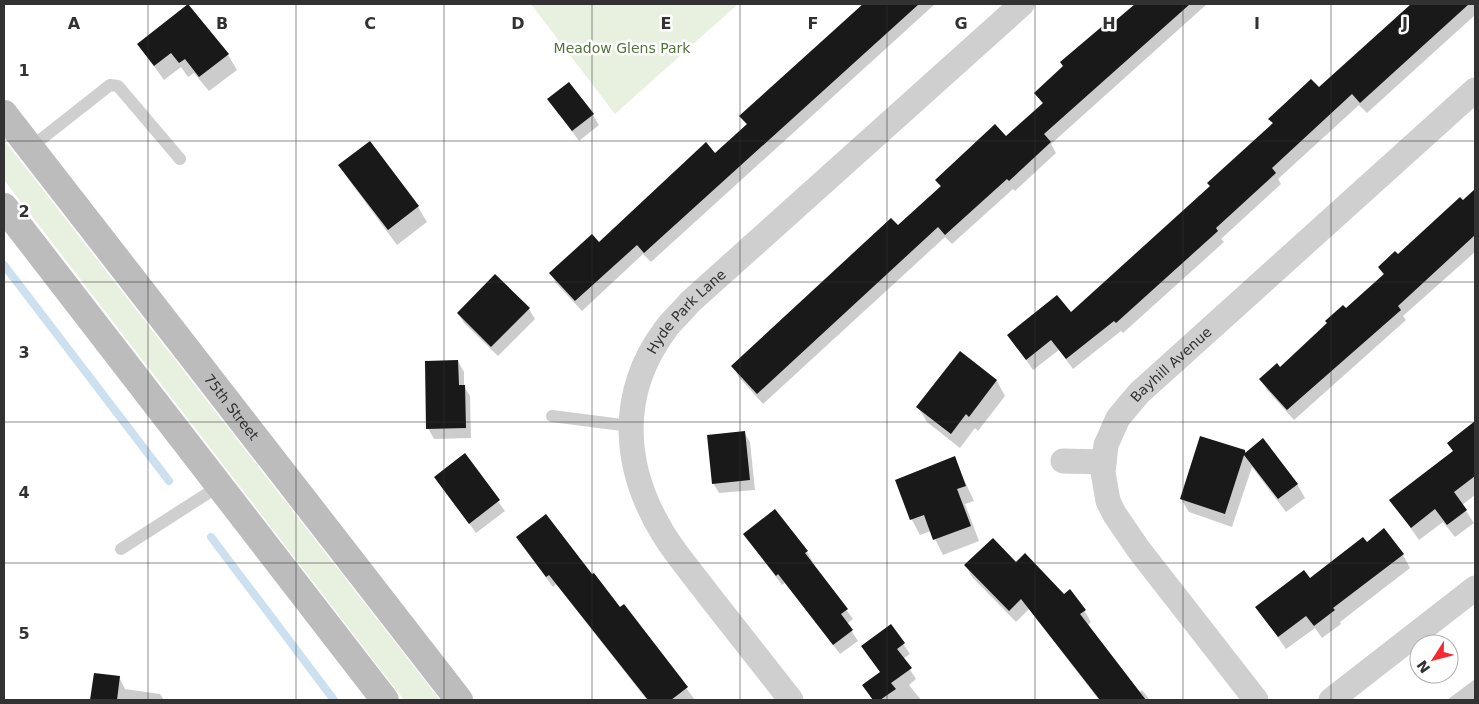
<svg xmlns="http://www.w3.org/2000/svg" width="1479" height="704" font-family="'DejaVu Sans',sans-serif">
  <rect width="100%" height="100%" fill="#fff"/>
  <!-- green -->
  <path fill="#e8f0e0" d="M531 4H738L615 114Z
    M4 140 440 700H404L4 180Z"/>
  <!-- shadow -->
  <path fill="#0003" d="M863 4H935L651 262 643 254 582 311 556 283 550 273 599 243 715 155 747 126 741 116Z
    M1137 4H1207L1051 144 1056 153 1015 191 1013 189 952 244 945 237 763 404 738 376 733 366 898 227 941 188 936 180 1006 138 1043 105 1036 93Z
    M1414 4H1475V15L1367 113 1359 105 1278 179 1281 184 1221 239 1224 242 1123 333 1121 331 1073 369 1059 350 1033 370 1009 335 1071 314 1211 187 1273 124 1270 119 1319 89Z
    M189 5 228 55 237 70 209 91 194 73 188 77 181 67 164 80 138 44Z
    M549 100 593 115 599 125 579 141Z
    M370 143 418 207 427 222 397 245 349 180 340 165Z
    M1475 191V252L1403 316 1406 320 1294 420 1267 390 1261 380 1280 368 1384 276 1379 268 1398 256Z
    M529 309 535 319 498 356 464 323 458 313Z
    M960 353 997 381 1005 396 978 431 975 428 960 448 927 422 918 407Z
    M458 361 464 372V386L470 396 471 438 434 439 428 428Z
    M1475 423V495L1462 505 1474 523 1455 537 1443 522 1419 540 1391 500 1454 452 1449 443Z
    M744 432 750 442 755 490 719 493 713 483Z
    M1245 451 1297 484 1305 498 1286 512 1252 467 1232 527 1189 512 1181 499Z
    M464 455 505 511 476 533 436 477Z
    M954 458 974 501 965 504 979 541 943 555 931 531 920 535 912 520 896 480Z
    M775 510 807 552 813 562 811 563 853 619 847 624 858 641 840 654 785 583 782 585 744 534Z
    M517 538 620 609 658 650 695 700H647L556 584 553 587Z
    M1367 543 1403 555 1410 568 1340 622 1341 624 1322 638 1315 628 1286 649 1257 607 1310 580Z
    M1016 563 1084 610 1091 622 1087 626 1139 693 1142 690 1150 700H1099L1029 609 1016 622 972 577 966 566Z
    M891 626 910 654 903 659 916 679 909 685 921 700H873L870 696 881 673 863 647Z
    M95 674 119 677 125 689 160 694 164 700H92Z
    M1475 679V700H1447Z"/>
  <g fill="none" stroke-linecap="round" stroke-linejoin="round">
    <!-- stream -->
    <path stroke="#cce0f0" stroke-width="8" d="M4 265 169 481
      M211 537 334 700"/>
  </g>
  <!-- building -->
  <path fill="#191919" d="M188 4 229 54 199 77 185 59 179 63 171 53 154 66 137 44Z
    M863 4H919L644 253 637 245 575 301 549 273 592 234 599 242 706 142 715 153 747 124 739 116Z
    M1135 4H1190L1044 134 1051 142 1009 181 1007 179 945 235 938 227 757 394 731 366 891 218 898 225 941 186 935 180 995 124 1006 136 1043 103 1034 93 1063 66 1060 62 1112 18 1115 21Z
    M1411 4H1469L1360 103 1352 94 1272 168 1276 173 1216 228 1218 231 1116 323 1114 321 1066 359 1051 340 1026 360 1007 335 1057 295 1071 312 1210 186 1207 183 1273 123 1268 119 1311 79 1319 87Z
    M569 82 594 114 572 131 547 99Z
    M370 141 419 206 388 230 338 165Z
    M1475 189V235L1398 306 1401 310 1287 410 1259 379 1277 363 1280 367 1327 323 1325 321 1343 305 1346 308 1384 274 1378 267 1395 251 1398 254 1460 197 1463 200Z
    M495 274 530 308 491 347 457 313Z
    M960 351 997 380 969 417 966 414 951 434 916 407Z
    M458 360 459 385H465L466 428 426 429 425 361Z
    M1475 421V476L1454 492 1467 510 1447 525 1435 509 1411 528 1389 500 1453 451 1447 443Z
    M745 431 750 480 712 484 707 435Z
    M1200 436 1245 450V453L1263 438 1298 484 1278 499 1244 455 1225 514 1180 499Z
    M465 453 500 500 469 524 434 477Z
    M955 456 966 486 957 489 971 526 933 540 924 515 910 520 895 480Z
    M775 509 808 551 805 553 848 609 841 614 853 630 833 645 778 574 776 576 743 534Z
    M546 514 592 574 594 573 620 607 624 604 688 687 671 700H648L549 575 546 577 516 537Z
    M1384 528 1404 554 1333 608 1335 610 1314 626 1306 616 1278 637 1255 607 1304 570 1310 578 1363 537 1367 542Z
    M993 538 1016 562 1025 553 1064 594 1070 589 1086 610 1080 614 1146 700H1100L1021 599 1009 611 964 565Z
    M891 624 905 643 897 649 912 668 891 683 896 689 880 700H873L862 685 880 672 861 646Z
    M94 673 120 676 117 700H90Z"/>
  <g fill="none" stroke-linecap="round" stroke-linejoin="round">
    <!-- lane -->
    <path stroke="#cfcfcf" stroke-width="12" d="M30 148 110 85 118 86 180 159
      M552 416 630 426
      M121 549 219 486"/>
    <!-- street -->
    <g stroke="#cfcfcf" stroke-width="25">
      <path d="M1063 461 1104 462"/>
      <path id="s1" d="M791 700C763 664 735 629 707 593 693 574 677 556 664 535 623 469 617 395 665 330 672 320 682 312 690 302L1022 4"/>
      <path id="s2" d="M1256 700 1139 550 1115 515 1108 501 1103 472 1106 445 1118 418 1139 393 1475 90"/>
      <path d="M1331 700 1475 588"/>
    </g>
    <!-- secondary -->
    <g stroke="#bcbcbc" stroke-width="28">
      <path id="s3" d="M4 114 459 700"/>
      <path d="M4 207 385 700"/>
    </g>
  </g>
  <!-- grid -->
  <path fill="none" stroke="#323232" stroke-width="1" stroke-opacity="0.55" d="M148 4V700M296 4V700M444 4V700M592 4V700M740 4V700M887 4V700M1035 4V700M1183 4V700M1331 4V700M4 141H1475M4 282H1475M4 422H1475M4 563H1475"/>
  <g text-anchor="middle" stroke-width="5" stroke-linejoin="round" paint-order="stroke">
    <!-- park labels -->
    <g font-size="14" fill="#52733b" stroke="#fff">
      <text x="622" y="53">Meadow Glens Park</text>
    </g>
    <!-- street labels -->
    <g font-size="14" fill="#323232" stroke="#fff">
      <text dy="5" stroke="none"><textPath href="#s1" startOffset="455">Hyde Park Lane</textPath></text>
      <text dy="5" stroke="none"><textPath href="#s2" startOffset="410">Bayhill Avenue</textPath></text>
      <text dy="5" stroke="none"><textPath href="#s3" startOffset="371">75th Street</textPath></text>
    </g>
  </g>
  <g font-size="16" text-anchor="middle" font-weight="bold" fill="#323232" stroke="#fff" stroke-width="5" stroke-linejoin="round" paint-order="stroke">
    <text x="74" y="29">A</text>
    <text x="222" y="29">B</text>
    <text x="370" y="29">C</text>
    <text x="518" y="29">D</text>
    <text x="666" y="29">E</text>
    <text x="813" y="29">F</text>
    <text x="961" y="29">G</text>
    <text x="1109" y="29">H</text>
    <text x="1257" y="29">I</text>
    <text x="1405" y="29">J</text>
    <text x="24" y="76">1</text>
    <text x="24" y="217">2</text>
    <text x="24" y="358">3</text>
    <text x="24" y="498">4</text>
    <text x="24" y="639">5</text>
  </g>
  <!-- border -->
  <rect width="1479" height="704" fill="none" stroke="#323232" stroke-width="10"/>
  <!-- north arrow -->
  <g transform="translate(1434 659) rotate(234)"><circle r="24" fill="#ffffff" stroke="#adadad"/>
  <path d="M0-4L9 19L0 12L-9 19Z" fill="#f32a30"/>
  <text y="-8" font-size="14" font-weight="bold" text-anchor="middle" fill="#323232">N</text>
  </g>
</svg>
